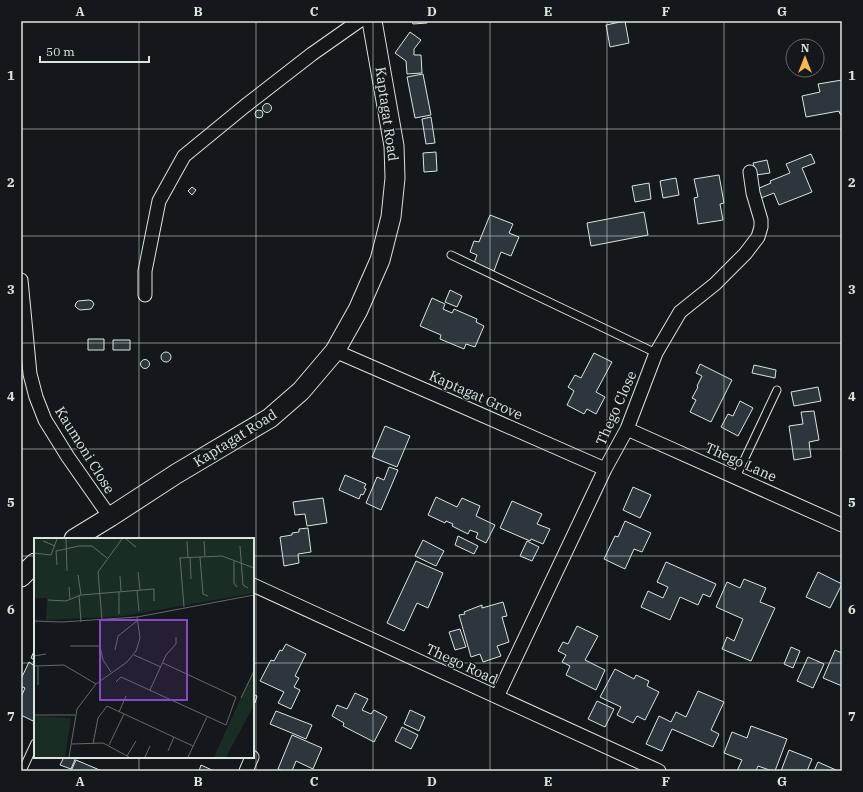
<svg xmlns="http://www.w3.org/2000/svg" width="863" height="792" font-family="'IBM Plex Serif',serif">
  <rect width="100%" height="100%" fill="#14181c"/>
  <!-- building -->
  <path fill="#2c363c" stroke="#d8e6dc" d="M412 21H427V23L413 24Z
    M625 21 629 43 610 47 606 25Z
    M410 32 421 40 414 49V55H421L422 73 407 74 406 61 395 53Z
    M423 74 431 115 415 118 407 77Z
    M842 80V114H840L839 111 806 117 802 96 820 92 818 84Z
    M262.5 108a4.5 4.5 0 1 1 9 0a4.5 4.5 0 1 1-9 0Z
    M255 114a4 4 0 1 1 8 0a4 4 0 1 1-8 0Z
    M431 117 435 143 426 144 422 119Z
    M436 152 437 171 424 172 423 153Z
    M811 154 815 163 802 168 812 192 779 205 774 193 761 198 757 189 771 183 770 181 790 173 786 164Z
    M767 160 770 173 756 175 753 163Z
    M719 175 724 203 720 204 723 220 698 224 694 198 698 197 694 179Z
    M676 178 679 195 663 198 660 181Z
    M649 183 651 199 635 202 632 186Z
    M192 187 196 190 192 195 188 191Z
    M644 212 648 235 591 246 587 223Z
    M490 215 513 224 509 233 519 237 511 256 501 252 494 271 474 263 477 255 470 252 474 241 479 242Z
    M450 290 462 296 457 307 445 302Z
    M432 298 445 304 443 309 452 313 454 309 477 319 476 322 484 326 475 347 466 344 464 349 440 339 441 335 420 326Z
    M89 300 92 301 94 304 93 306 91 309 80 310 77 308 75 306 76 303 78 301Z
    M88 339H104V350H88Z
    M113 340H130V350H113Z
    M161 357a5 5 0 1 1 10 0a5 5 0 1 1-10 0Z
    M594 353 612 362 596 392 605 397 596 414 587 409 584 414 567 405 574 391 568 387 575 375 581 378Z
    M140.5 364a4.5 4.5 0 1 1 9 0a4.5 4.5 0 1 1-9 0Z
    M700 364 732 380 711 422 690 412 696 400 692 398 698 387 697 386 702 376 696 373Z
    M754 365 776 370 775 378 752 373Z
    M818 387 821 401 794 406 791 392Z
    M740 401 753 408 738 436 721 427 728 414 733 416Z
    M814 411 819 440 809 442 811 457 794 460 789 426 803 424 801 412Z
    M385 426 410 436 397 467 372 457Z
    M389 467 398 470 381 510 366 503 377 477 384 480Z
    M345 475 366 484 364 488 366 489 363 495 361 494 359 499 339 490Z
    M633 487 651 495 640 518 623 510Z
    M436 497 457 507 462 498 480 506 476 516 495 525 486 543 476 538 478 533 470 530 468 534 452 526 453 524 446 521 445 523 428 515Z
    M323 498 327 523 307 526 305 514 295 515 293 502Z
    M512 501 542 514 537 524 550 529 543 544 531 539 530 541 500 528Z
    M625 521 651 533 642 552 634 549 625 569 604 559 615 536 618 537Z
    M308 528 311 552 298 554 299 563 284 566 280 537 292 535V533L299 532V529Z
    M458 536 478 546 474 554 455 545Z
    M423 540 444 551 436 566 415 556Z
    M527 541 539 547 532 561 520 556Z
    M416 561 443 573 428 608 417 603 404 631 387 623Z
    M666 562 716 584 710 597 703 594 698 605 680 597 670 620 641 607 648 591 663 598 668 587 657 582Z
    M818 572 842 584 830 608 806 597Z
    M744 579 766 588 760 602 775 608 751 661 722 649 727 637 734 641 743 619 716 607 727 582 740 588Z
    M503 602 507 616 502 617 509 642 497 646 501 656 483 662 480 654 471 657 459 615 465 614 464 612 482 605V608Z
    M577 626 598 636 585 660 605 670 596 690 566 675 570 666 562 662 566 655 558 651 563 642 568 644Z
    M460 629 466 647 455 650 449 632Z
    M286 644 306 654 295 676 299 678 294 687 300 690 291 709 278 703 284 692 260 681 271 660 274 661 280 650 282 651Z
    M791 647 800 651 793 668 784 664Z
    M35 649V660L31 658Z
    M835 650 842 653V686L823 678Z
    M808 657 824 664 813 688 797 681Z
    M35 661V717L33 721 21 715V697L25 688 21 686V679L29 662 33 665Z
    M615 669 634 679 636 675 649 681 647 686 659 692 645 720 637 716 633 723 617 715 621 707 600 697Z
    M698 691 724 702 711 730 719 734 713 747 672 729 662 751 646 744 659 716 671 722 676 712 686 717Z
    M355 693 368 699 362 710 371 714 374 710 387 717 374 742 343 726 344 723 332 716 337 705 347 709Z
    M253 694 257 696 255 703 253 702Z
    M597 701 614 709 605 727 588 719Z
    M410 710 425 717 419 731 404 724Z
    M276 711 312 725 306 739 270 724Z
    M751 726 787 739 775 771H772L758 766 756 771H737L742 760 724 753 732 732 747 738Z
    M402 727 418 735 411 749 395 741Z
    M292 735 322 748 313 769 296 761 292 771H283L278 769Z
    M789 750 812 759 807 771H781Z
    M64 757H76L71 769 60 765Z
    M76 760 102 771H71Z
    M818 762 836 770 835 771H814Z
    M201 765 214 771H199Z"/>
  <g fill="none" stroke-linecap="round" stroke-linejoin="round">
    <defs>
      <path id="lane" d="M451 255 656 353
        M736 477 777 390
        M22 771 35 743"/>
      <path id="street" d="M21 280 30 374 36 397 45 420 68 457 110 517
        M145 295V271L159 201 184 156 245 106 312 54 359 21
        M335 351 457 404 605 469
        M627 429 842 525
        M253 585 659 771
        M497 697 605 469 627 429 656 353 680 312 715 284 745 254 758 237 761 227V220L753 193 750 172
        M246 771 252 757"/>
      <path id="secondary" d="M74 539 110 517 176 474 270 418 301 391 335 351 358 310 380 260 391 217 395 178 394 146 372 21
        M21 577 35 563"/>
    </defs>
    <!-- lane casing -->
    <use href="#lane" stroke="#d8e6dc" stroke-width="9"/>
    <!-- street casing -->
    <use href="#street" stroke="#d8e6dc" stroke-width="15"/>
    <!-- secondary casing -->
    <use href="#secondary" stroke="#d8e6dc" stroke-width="21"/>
    <!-- lane -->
    <use href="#lane" stroke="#14181c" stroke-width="7"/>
    <!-- street -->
    <use href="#street" stroke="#14181c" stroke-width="13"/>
    <!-- secondary -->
    <use href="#secondary" stroke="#14181c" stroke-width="19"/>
  </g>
  <!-- grid -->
  <path fill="none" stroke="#d8e6dc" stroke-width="1" stroke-opacity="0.55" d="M139 21V539M256 21V771M373 21V771M490 21V771M607 21V771M724 21V771M21 129H842M21 236H842M21 343H842M21 449H842M21 556H35M253 556H842M21 663H35M253 663H842M139 757V771"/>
  <g text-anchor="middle" stroke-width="3" stroke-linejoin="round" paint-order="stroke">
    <!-- street labels -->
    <g font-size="14" fill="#d8e6dc" stroke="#14181c">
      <text transform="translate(387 114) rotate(82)" y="5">Kaptagat Road</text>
      <text transform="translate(476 395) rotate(24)" y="5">Kaptagat Grove</text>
      <text transform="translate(616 408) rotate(-66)" y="5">Thego Close</text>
      <text transform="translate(235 438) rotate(-32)" y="5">Kaptagat Road</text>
      <text transform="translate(85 450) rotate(58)" y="5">Kaumoni Close</text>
      <text transform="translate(741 462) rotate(24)" y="5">Thego Lane</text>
      <text transform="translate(462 664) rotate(25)" y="5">Thego Road</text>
    </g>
  </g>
  <!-- overview -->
  <g transform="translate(34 538)">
    <rect width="220" height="220" fill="#14181c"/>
    <path d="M0 1H220V55L90 78 12 82 13 60H0ZM220 131V167L192 219H180ZM1 178 37 180 31 219H0Z" fill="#1a2d24"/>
    <path fill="none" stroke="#626a69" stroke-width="1" d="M32 1 33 33M92 1 102 9M9 3 21 8M153 3 154 19M170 3 171 18M206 8 209 47 214 50M0 15 17 17 23 1M156 19 157 41M166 19 169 56 174 58M145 20 188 18 220 30M146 20 150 69M200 23V45L203 49M23 27 22 13 45 8H58L73 20M104 34 106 52M44 37 47 57M86 38 87 53M35 49 36 61M103 52 105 73M85 54V76M45 57 47 84M14 62 32 63 47 57 120 51V63M68 82 64 34 88 1M0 83 28 84 103 79M36 108H66L69 122 77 134M81 112 84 98 103 83M100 117 127 129M0 118 12 116M129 125 202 159 192 187M0 128 30 127 62 146M4 128V147M82 144 87 139 192 187M116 152 132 117 142 106V99M207 160 220 133M85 174 92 158M0 177H41M38 206 69 205 95 219M59 206 64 180 73 168 159 208M75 207 90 176M134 213 140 199M93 218 102 203M35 219 43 171 62 146 93 124 102 113 106 100 103 79 220 57M111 219 116 208M154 219 173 179"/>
    <path fill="#8948c3" fill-opacity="0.15" stroke="#8948c3" stroke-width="2" d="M66 82H153V162H66Z"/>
    <rect width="220" height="220" fill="none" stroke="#d8e6dc" stroke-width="2"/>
  </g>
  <!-- border -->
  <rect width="863" height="792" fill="none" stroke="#14181c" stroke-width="44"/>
  <!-- north arrow -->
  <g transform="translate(805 58)"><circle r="19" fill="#14181c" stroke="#626a69"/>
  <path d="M0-3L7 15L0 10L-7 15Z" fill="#ffb74d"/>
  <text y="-6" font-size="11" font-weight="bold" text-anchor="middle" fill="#d8e6dc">N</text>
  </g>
  <!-- scale -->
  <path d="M40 56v6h109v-6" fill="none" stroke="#d8e6dc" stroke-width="2"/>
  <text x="46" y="56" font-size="12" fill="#d8e6dc" stroke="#14181c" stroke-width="3" paint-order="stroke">50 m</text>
  <rect x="22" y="22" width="819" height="748" fill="none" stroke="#d8e6dc" stroke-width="1.5"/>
  <g font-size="13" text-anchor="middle" font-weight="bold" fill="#d8e6dc">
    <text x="80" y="16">A</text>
    <text x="198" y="16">B</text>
    <text x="314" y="16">C</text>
    <text x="432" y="16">D</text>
    <text x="548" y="16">E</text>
    <text x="666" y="16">F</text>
    <text x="782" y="16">G</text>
    <text x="11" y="80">1</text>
    <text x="852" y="80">1</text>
    <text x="11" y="187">2</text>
    <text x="852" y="187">2</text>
    <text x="11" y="294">3</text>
    <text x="852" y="294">3</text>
    <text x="11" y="401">4</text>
    <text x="852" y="401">4</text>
    <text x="11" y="507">5</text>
    <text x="852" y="507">5</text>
    <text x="11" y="614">6</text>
    <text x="852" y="614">6</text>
    <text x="11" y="721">7</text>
    <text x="852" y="721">7</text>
    <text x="80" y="786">A</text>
    <text x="198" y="786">B</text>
    <text x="314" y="786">C</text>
    <text x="432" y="786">D</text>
    <text x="548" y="786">E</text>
    <text x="666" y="786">F</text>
    <text x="782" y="786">G</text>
  </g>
</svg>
